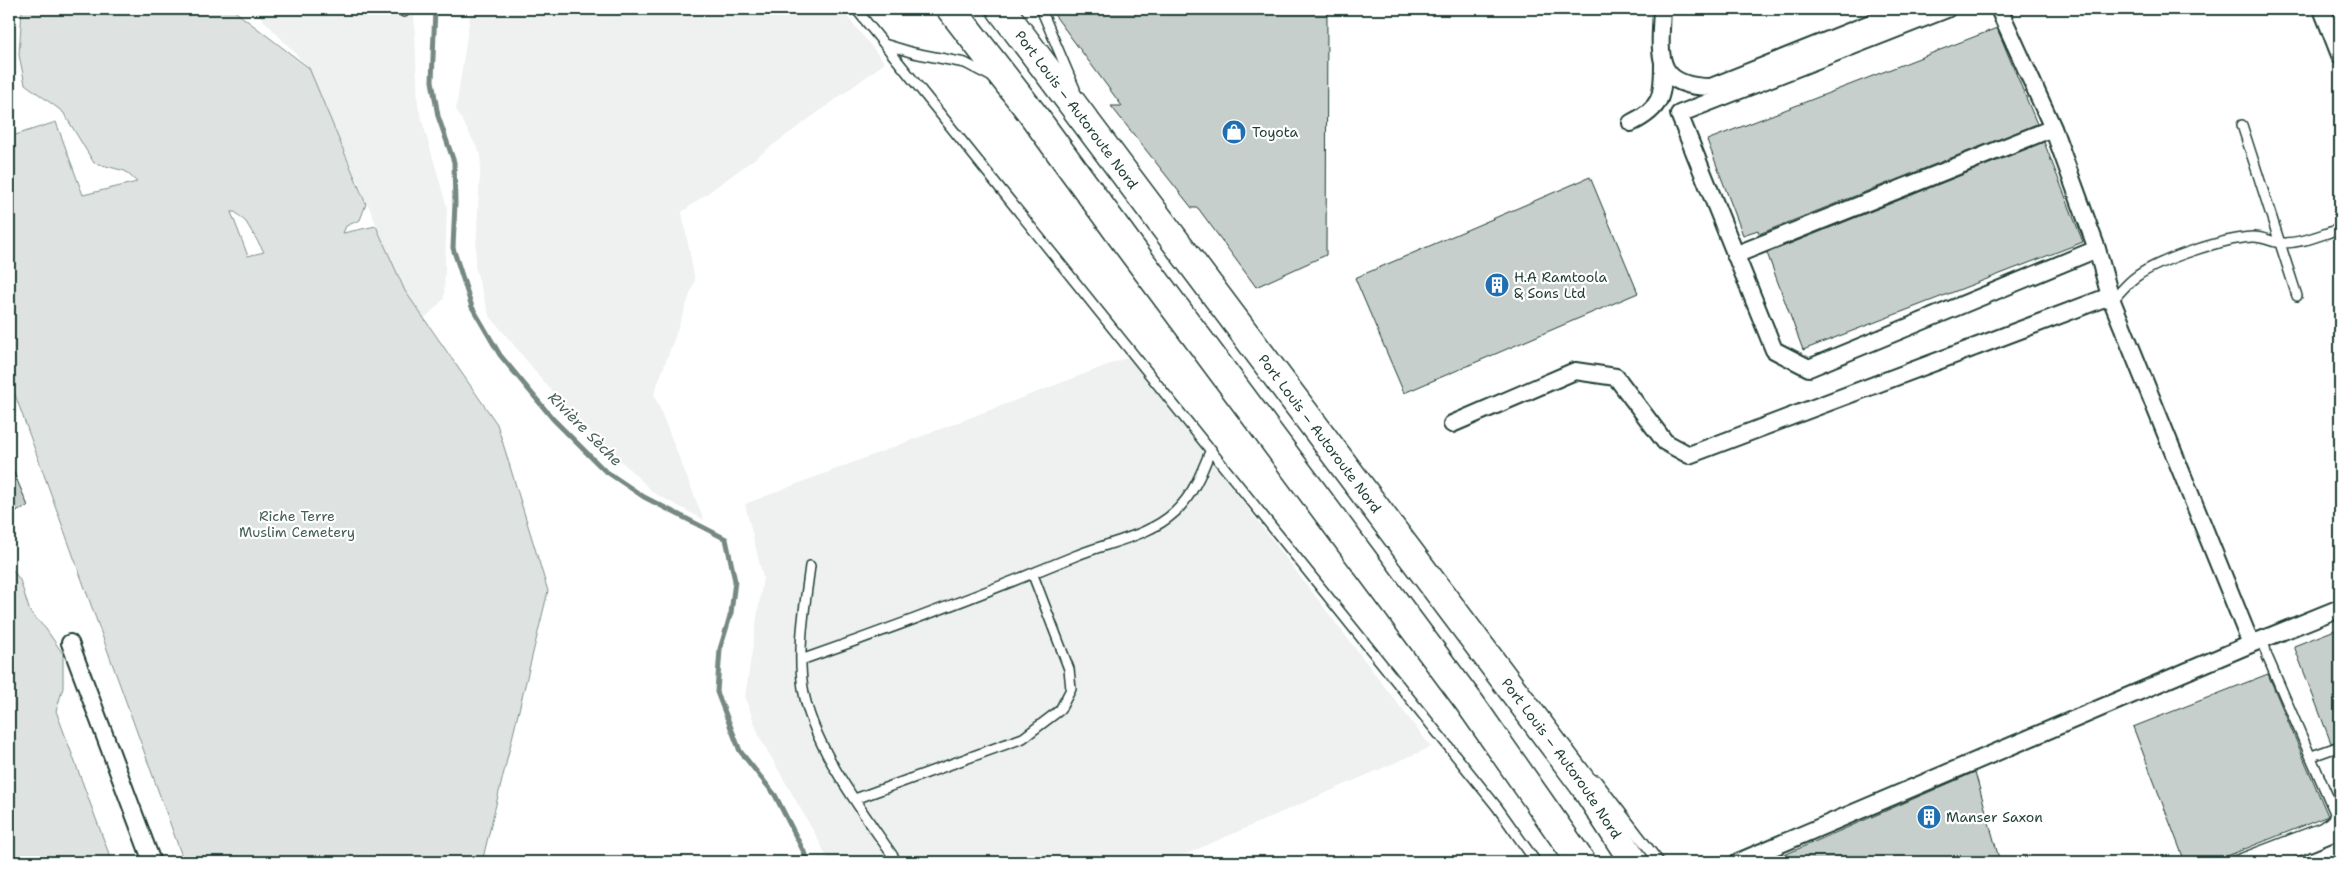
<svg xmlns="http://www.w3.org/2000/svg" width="2349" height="871" font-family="'Shantell Sans',sans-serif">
  <rect width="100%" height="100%" fill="#fff"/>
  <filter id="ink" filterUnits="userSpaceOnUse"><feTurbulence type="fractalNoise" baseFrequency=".02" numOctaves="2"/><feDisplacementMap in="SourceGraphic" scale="10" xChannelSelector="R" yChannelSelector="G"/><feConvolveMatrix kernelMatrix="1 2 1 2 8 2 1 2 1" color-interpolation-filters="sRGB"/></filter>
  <g filter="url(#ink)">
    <!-- built -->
    <path fill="#eef1f0" d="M253 9H414L418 106 447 207 444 299 423 320 405 291 309 68Z
      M471 9H841L885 63 682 212 695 281 654 394 704 520 654 493 564 406 489 315 475 267 481 155 456 109Z
      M1131 356 1431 747 1168 862H829L818 839 760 738 745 697 763 578 745 504Z"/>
    <!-- green -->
    <path fill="#dee3e2" stroke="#7e908b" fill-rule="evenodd" d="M22 9H232L309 68 366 204 360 220 346 226 343 233 376 226 405 291 497 424 548 591 482 862H184L9 378V137L56 122 83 195 137 182 125 171 94 163 63 112 25 84 19 55ZM231 212H235L246 222 264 252 248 256Z
      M9 565 20 580 30 612 46 629 63 654V688L56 711 112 862H9Z"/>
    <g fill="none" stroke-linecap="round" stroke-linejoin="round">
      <!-- stream -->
      <path stroke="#758883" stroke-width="5" d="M435 9 432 81 438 116 454 162 455 203 453 248 472 307 500 355 553 419 604 470 644 497 726 539 735 581 731 613 720 649 717 692 740 751 775 795 809 862"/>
    </g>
    <!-- building -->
    <path fill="#c7cfcc" stroke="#1f3d34" d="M1050 9H1327L1326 255 1256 287 1198 208H1192L1111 106H1122Z
      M1997 28 2037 124 1759 234 1758 230 1743 235 1707 140Z
      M2044 142 2083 242 1803 350 1767 253Z
      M1590 177 1638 293 1404 393 1355 278Z
      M9 461 28 506 9 514Z
      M2340 628V740L2331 743 2294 646Z
      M2268 674 2328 816 2212 862H2185L2133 727Z
      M1975 772 2000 862H1768Z"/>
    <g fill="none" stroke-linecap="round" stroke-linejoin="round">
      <defs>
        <path id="service" d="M404 9V12
          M856 9 1497 807 1536 862
          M1041 9 1075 89
          M884 44 914 53 965 63 992 77
          M2242 125 2297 296
          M2113 300C2120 292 2128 282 2137 276 2161 259 2222 239 2252 237 2262 236 2271 242 2281 243 2301 244 2322 234 2340 229
          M810 566C805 605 797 649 803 688 812 747 864 813 897 862
          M801 660C893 628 985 593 1075 556 1108 542 1148 537 1175 512 1193 495 1202 472 1211 449
          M2312 756 2340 746
          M1596 780 1659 862
          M855 799 1023 738 1060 710 1071 689 1069 669 1033 575
          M2232 862 2321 828 2333 820 2335 813 2267 656 2263 639"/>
        <path id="minor" d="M1662 9C1660 54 1653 87 1711 87L1906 9
          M1947 9 1679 114 1774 350 1809 368 2097 249
          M1999 9 2053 128 2097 249 2110 296 2251 644
          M2322 9 2340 55
          M1631 123C1662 108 1663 96 1663 63
          M1735 255 2053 128
          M1452 424 1575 371 1616 377 1665 442 1689 455 2110 296
          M70 643 152 862
          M1738 862 2251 644 2340 608
          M2262 862 2340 830"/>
        <g id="trunk">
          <path d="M951 9 1031 112 1126 242 1469 702 1581 862"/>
          <path id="s1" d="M1001 9 1584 785 1634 862"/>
        </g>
      </defs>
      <!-- service casing -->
      <use href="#service" stroke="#1f3d34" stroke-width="12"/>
      <!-- minor casing -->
      <use href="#minor" stroke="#1f3d34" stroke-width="20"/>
      <!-- trunk casing -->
      <use href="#trunk" stroke="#1f3d34" stroke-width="31"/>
      <!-- service -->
      <use href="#service" stroke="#fff" stroke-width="9"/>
      <!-- minor -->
      <use href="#minor" stroke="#fff" stroke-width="16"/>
      <!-- trunk -->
      <use href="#trunk" stroke="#fff" stroke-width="28"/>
    </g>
  </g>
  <!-- icons -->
  <defs>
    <symbol id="shop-disc" viewBox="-11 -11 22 22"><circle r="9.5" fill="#1f6fb2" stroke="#fff"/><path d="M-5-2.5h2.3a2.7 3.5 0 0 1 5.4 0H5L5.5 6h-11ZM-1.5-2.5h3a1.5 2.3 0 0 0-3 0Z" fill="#fff"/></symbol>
    <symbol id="building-disc" viewBox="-11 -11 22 22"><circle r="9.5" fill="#1f6fb2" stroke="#fff"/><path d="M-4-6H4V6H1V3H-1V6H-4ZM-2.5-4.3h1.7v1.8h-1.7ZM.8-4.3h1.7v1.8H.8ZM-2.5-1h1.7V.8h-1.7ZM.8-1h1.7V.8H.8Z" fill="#fff"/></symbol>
  </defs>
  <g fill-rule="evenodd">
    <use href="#shop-disc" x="1220" y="118" width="28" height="28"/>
    <use href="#building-disc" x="1483" y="271" width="28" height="28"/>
    <use href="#building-disc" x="1915" y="803" width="28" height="28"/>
  </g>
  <g text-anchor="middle" stroke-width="4.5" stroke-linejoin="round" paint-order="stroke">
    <!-- street labels -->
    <g font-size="14" fill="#1f3d34" stroke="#fff">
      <text dy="5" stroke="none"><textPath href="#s1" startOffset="126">Port Louis – Autoroute Nord</textPath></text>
      <text dy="5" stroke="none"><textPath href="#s1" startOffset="531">Port Louis – Autoroute Nord</textPath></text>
      <text dy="5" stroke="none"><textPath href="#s1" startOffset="936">Port Louis – Autoroute Nord</textPath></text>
    </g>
    <!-- poi labels -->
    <g font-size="14" fill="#1f3d34" stroke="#fff" text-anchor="start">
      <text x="1252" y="137">Toyota</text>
      <text x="1514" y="282">H.A Ramtoola<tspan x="1514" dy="16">&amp; Sons Ltd</tspan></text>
      <text x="1946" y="822">Manser Saxon</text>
    </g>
    <!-- park labels -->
    <g font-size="14" fill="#455e57" stroke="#fff">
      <text x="297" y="521">Riche Terre<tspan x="297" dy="16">Muslim Cemetery</tspan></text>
    </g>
    <!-- water labels -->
    <g font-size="15" font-style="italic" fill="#4a625b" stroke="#fff">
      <text transform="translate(585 429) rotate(45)" y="5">Rivière Sèche</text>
    </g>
  </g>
  <!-- margin -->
  <rect width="2349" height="871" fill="none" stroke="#fff" stroke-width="30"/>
  <rect x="15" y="15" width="2319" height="841" fill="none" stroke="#1f3d34" stroke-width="2" filter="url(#ink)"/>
</svg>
